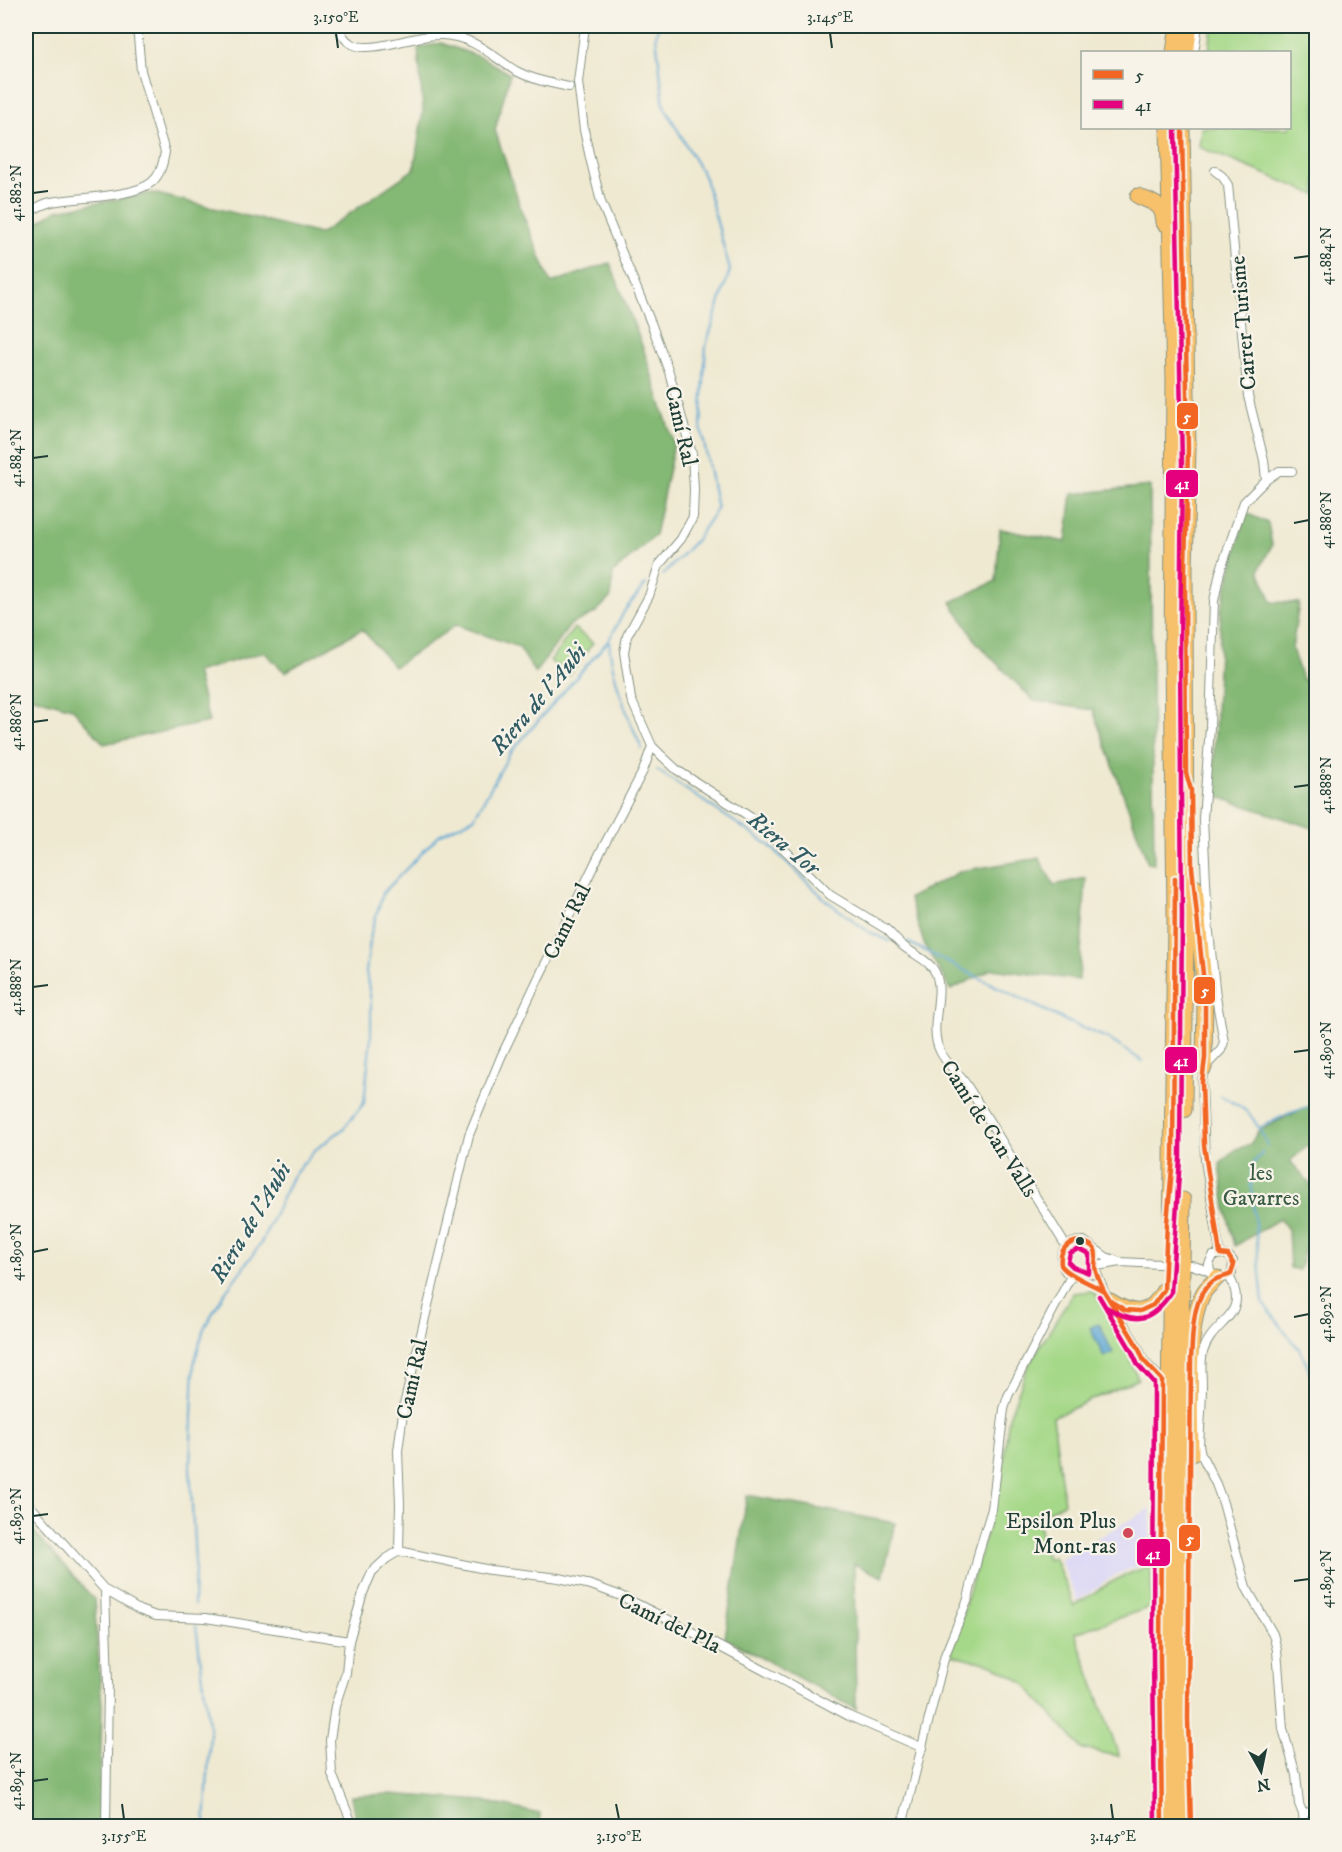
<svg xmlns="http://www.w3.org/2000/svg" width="1342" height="1852" font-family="'IM FELL DW Pica',serif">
  <rect width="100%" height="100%" fill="#f7f3e8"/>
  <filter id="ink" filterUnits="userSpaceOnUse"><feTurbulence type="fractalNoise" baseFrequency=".0167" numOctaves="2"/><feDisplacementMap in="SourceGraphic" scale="12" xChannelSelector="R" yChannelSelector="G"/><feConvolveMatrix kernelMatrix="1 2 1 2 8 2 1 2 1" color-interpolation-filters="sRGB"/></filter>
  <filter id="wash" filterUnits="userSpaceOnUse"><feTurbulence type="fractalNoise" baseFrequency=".008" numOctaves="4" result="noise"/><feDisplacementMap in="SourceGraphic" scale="24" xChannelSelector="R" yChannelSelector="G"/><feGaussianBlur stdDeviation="1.35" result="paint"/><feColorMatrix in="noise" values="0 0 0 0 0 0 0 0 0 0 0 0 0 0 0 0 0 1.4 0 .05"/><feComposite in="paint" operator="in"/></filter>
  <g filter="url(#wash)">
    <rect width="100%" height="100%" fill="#efe9d1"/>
    <!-- built -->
    <path fill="#dad6f7" d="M1151 1508V1561L1117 1574 1077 1601 1060 1559Z"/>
    <!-- green -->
    <path fill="#a5d888" stroke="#628a5e" stroke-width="1.5" d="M1212 26H1316V195L1199 147 1201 128H1290V52H1209Z
      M574 628 593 643 569 675 550 661Z
      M1091 1291 1095 1293 1134 1357 1131 1361 1138 1379 1053 1417 1064 1503 1037 1517 1047 1560 1054 1557 1074 1606C1101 1588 1119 1575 1151 1566V1607L1075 1633 1119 1756 1082 1749 1023 1682 993 1665 951 1654 1001 1481 1009 1417 1028 1366 1073 1293Z"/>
    <!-- forest -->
    <path fill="#84b874" stroke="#527a54" stroke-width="1.5" d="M441 43 483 58 510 74 495 130 523 215 551 283 610 263 643 348 674 444 655 535 613 573 611 597 595 613 571 624 535 673 519 647 456 625 394 667 362 629 285 672 264 652 196 672 209 722 104 744 72 708 26 695V230L57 210 153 193 320 234 414 169 423 110 418 48Z
      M1150 486 1154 864 1148 863 1093 710 1034 701 977 643 951 602 996 581 1000 529 1066 542 1072 494Z
      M1246 513 1268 523 1272 545 1259 570 1272 602 1299 603 1292 649 1302 679 1316 684V829L1212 795 1221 610Z
      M1039 858 1054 885 1086 878 1079 980 992 969 951 990 925 946 909 898 961 871Z
      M1316 1104V1148L1311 1143 1290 1161 1316 1191 1311 1228 1299 1270 1290 1268 1288 1229 1279 1219 1235 1246 1226 1209 1220 1164 1236 1149 1250 1145 1258 1131 1302 1109Z
      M747 1495 895 1523 883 1577 854 1564 856 1709 725 1638Z
      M26 1523 94 1599 102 1706 99 1826H26Z
      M390 1794 483 1801 540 1814 539 1826H361L354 1813 351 1796Z"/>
    <!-- water -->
    <path fill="#5ba6d3" stroke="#3d7284" stroke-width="1.5" d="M1099 1323 1113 1353 1104 1357 1090 1328Z"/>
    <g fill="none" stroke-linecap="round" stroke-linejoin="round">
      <!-- stream -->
      <path stroke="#5ba6d3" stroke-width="2" d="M658 26 656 36 664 106 705 178 730 270 706 345 701 427 717 509 695 541 663 575
        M609 640C611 676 627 716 642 749
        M657 770 769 845 827 901 869 932 890 941
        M907 942 1066 1021 1107 1038 1142 1061
        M1220 1096C1251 1110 1253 1116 1268 1146
        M1259 1128 1290 1113 1316 1105
        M1263 1152 1252 1165 1251 1183 1263 1303 1302 1353 1316 1388
        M194 1605 195 1563 190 1466 194 1364 204 1328 223 1295 260 1245 292 1177 315 1150 343 1129 364 1103 371 1036V1001L366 972 371 933 383 893 439 835 474 818 510 753 609 640 625 610 646 584
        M196 1626 210 1732 205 1826"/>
    </g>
  </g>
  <g filter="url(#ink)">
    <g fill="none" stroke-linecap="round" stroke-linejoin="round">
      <defs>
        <path id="street" d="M338 26C341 33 344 40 352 44 370 55 418 33 442 35 473 36 492 56 516 71 533 80 551 83 569 87
          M585 26 578 82 584 130 590 158 601 202 651 323 669 372 692 454 694 489 693 517 681 539 659 565 649 596 627 636 624 652 631 699 652 746 662 756 677 770 755 820 830 895 886 929C892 934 896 941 902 945 912 954 927 959 934 970 947 992 927 1026 940 1051 946 1064 960 1074 968 1087 1001 1139 1033 1193 1066 1246
          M1194 52 1198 26
          M1215 171 1222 176 1228 185 1248 396 1264 460 1266 480
          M26 214C34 209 42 204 51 202 77 197 133 198 152 182 161 174 163 163 165 152L141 71 137 26
          M1220 1254 1205 1160 1202 1082 1204 1068 1221 1050 1224 1042 1216 997 1208 923 1203 819 1210 727 1214 601 1220 572 1244 502 1266 480 1279 471H1292
          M1191 1265C1197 1267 1205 1269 1210 1272 1219 1278 1223 1281 1232 1273L1233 1261C1228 1253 1221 1253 1213 1256L1209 1264 1210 1272
          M1097 1266 1120 1262 1160 1264
          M1095 1269 1104 1291 1138 1347 1144 1361 1162 1380V1390
          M1229 1276C1252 1317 1212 1320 1203 1352 1200 1364 1202 1373 1202 1385 1202 1405 1200 1425 1199 1445L1201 1454 1216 1484 1223 1503 1246 1587 1273 1634 1277 1650 1283 1729 1296 1775 1299 1804 1303 1814 1304 1826
          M1104 1291 1093 1284 1067 1273C1053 1258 1065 1239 1084 1241L1106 1257 1120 1262
          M1161 1445 1160 1657 1162 1826
          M26 1501 105 1590 139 1610 156 1616 206 1618 349 1641
          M399 1551 490 1570 559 1578 591 1585 621 1596 681 1626 849 1716 923 1748
          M105 1590 108 1684 106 1826
          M1303 1814 1316 1810
          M353 1826 332 1774 330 1740 335 1706 346 1673 349 1641 363 1593 372 1572 386 1559 399 1551 400 1504 398 1451 404 1405 469 1135 501 1057 537 981 601 851 643 771 652 746
          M902 1826 945 1655 968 1599 979 1551 992 1509 1004 1409 1008 1396 1071 1276"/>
        <path id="highway" d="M1174 52 1178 26
          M1186 52 1190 26
          M1168 128 1174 381 1172 657 1175 917 1169 1406 1168 1661 1170 1826
          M1182 128 1188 448 1185 570 1186 921 1184 1110
          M1138 196C1154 204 1163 203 1164 223
          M1195 887 1205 994 1204 1068
          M1110 1301C1134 1316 1150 1316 1164 1290
          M1191 1455C1191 1416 1185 1323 1204 1292 1207 1287 1213 1282 1217 1278
          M1180 1826V1405L1183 1200"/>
      </defs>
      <!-- street casing -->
      <use href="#street" stroke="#879382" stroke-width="10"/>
      <!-- highway casing -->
      <use href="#highway" stroke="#879382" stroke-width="17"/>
      <!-- street -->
      <use href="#street" stroke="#fff" stroke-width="8"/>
      <!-- highway -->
      <use href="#highway" stroke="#f7c06b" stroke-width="15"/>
      <defs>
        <path id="bus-1" d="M1182 128 1188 448 1185 570 1186 773 1191 790 1192 867 1205 994V1058L1202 1082 1204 1145 1220 1254 1228 1255 1234 1265 1231 1274C1226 1277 1219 1277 1213 1281 1191 1297 1193 1334 1191 1359L1188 1718 1191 1826
          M1080 1241C1105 1248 1092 1257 1096 1272 1098 1278 1101 1285 1104 1291 1092 1284 1067 1275 1061 1265 1059 1251 1066 1242 1080 1241Z
          M1104 1291 1138 1347 1144 1361 1162 1380 1160 1657 1162 1826
          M1110 1301 1125 1310 1140 1311 1153 1305 1164 1290 1167 1222 1173 1158 1175 878"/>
        <path id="bus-2" d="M1079 1249 1089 1254V1273L1073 1267 1068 1262 1070 1253Z
          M1099 1296 1131 1350 1138 1365 1154 1383 1153 1657 1155 1826
          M1106 1307C1136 1325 1151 1322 1171 1293L1180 1158 1182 917 1180 657 1182 465 1175 128"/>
      </defs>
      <!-- bus-1 casing -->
      <use href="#bus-1" stroke="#f7f3e8" stroke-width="9"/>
      <!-- bus-2 casing -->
      <use href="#bus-2" stroke="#f7f3e8" stroke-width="9"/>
      <!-- bus-1 -->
      <use href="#bus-1" stroke="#f26522" stroke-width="4.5"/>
      <!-- bus-2 -->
      <use href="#bus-2" stroke="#e5007d" stroke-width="4.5"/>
    </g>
  </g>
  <!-- ticks -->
  <path fill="none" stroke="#1f3d34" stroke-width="2" d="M336 33 338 48M830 33 832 48M33 193 48 191M1294 258 1309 256M33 458 48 456M1294 523 1309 520M33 722 48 720M1294 787 1309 785M33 987 48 985M1294 1052 1309 1050M33 1252 48 1249M1294 1317 1309 1314M33 1516 48 1514M1294 1581 1309 1579M33 1781 48 1779M122 1804 124 1819M616 1804 619 1819M1111 1804 1113 1819"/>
  <!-- markers -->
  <circle fill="#1f3d34" stroke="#f7f3e8" stroke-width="2" cx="1080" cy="1241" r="5"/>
  <circle fill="#d1495b" stroke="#f7f3e8" stroke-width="2" cx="1128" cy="1533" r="6"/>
  <g text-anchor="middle" stroke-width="4.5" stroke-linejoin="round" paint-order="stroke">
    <!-- street labels -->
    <g font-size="22" fill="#1f3d34" stroke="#f7f3e8">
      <text transform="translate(1242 323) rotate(-95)" y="8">Carrer Turisme</text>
      <text transform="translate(682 426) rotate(77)" y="8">Camí Ral</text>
      <text transform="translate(566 921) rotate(-64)" y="8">Camí Ral</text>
      <text transform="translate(990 1128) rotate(57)" y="8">Camí de Can Valls</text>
      <text transform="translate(411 1379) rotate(-78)" y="8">Camí Ral</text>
      <text transform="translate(670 1622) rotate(26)" y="8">Camí del Pla</text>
    </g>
    <!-- park labels -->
    <g font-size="22" fill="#3a5c45" stroke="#f7f3e8">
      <text x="1261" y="1180">les<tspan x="1261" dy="25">Gavarres</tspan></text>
    </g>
    <!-- poi labels -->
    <g font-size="22" fill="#1f3d34" stroke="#f7f3e8" text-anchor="end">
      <text x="1116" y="1528">Epsilon Plus<tspan x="1116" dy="25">Mont-ras</tspan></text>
    </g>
    <!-- water labels -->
    <g font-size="24" font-style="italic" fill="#315c64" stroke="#f7f3e8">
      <text transform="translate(538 699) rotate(-50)" y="8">Riera de l'Aubi</text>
      <text transform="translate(784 843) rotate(40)" y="8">Riera Tor</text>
      <text transform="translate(250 1222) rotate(-59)" y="8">Riera de l'Aubi</text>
    </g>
  </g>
  <g stroke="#f7f3e8" stroke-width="2">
    <rect x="1176" y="402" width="23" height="28" rx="6" fill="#f26522"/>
    <rect x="1165" y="469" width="34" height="29" rx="6" fill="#e5007d"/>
    <rect x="1193" y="976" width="23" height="29" rx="6" fill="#f26522"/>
    <rect x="1164" y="1046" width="34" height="28" rx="6" fill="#e5007d"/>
    <rect x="1178" y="1524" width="23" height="28" rx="6" fill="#f26522"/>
    <rect x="1136" y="1538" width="35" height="29" rx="6" fill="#e5007d"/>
  </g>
  <g font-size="16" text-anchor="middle" font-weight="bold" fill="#fff">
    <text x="1187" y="422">5</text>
    <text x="1182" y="489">41</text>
    <text x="1205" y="996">5</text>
    <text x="1181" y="1066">41</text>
    <text x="1190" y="1544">5</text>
    <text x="1153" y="1559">41</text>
  </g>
  <!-- margin -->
  <rect width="1342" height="1852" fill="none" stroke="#f7f3e8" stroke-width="66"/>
  <!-- legend -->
  <rect x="1081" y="51" width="210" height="78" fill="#f7f3e8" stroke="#a1aaa0" stroke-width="1.5"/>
  <rect x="1093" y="70" width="30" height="9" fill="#f26522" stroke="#a1aaa0" stroke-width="1.5"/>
  <text x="1135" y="81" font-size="18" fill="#1f3d34">5</text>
  <rect x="1093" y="100" width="30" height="9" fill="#e5007d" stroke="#a1aaa0" stroke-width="1.5"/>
  <text x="1135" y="111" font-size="18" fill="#1f3d34">41</text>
  <!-- north arrow -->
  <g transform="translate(1261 1771) rotate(171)" stroke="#f7f3e8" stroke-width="4.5" paint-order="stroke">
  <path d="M0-4.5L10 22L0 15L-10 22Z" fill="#1f3d34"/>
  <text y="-9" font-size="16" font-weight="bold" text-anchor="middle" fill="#1f3d34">N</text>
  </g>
  <rect x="33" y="33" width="1276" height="1786" fill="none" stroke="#1f3d34" stroke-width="2"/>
  <g font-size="15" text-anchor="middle" fill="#1f3d34">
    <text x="336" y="22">3.150°E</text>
    <text x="830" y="22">3.145°E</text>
    <text transform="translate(16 193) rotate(-90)" y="5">41.882°N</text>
    <text transform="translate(1326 256) rotate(-90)" y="5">41.884°N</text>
    <text transform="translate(16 458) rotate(-90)" y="5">41.884°N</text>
    <text transform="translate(1326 520) rotate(-90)" y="5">41.886°N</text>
    <text transform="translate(16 722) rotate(-90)" y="5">41.886°N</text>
    <text transform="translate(1326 785) rotate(-90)" y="5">41.888°N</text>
    <text transform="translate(16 987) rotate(-90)" y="5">41.888°N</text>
    <text transform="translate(1326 1050) rotate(-90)" y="5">41.890°N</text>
    <text transform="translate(16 1252) rotate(-90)" y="5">41.890°N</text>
    <text transform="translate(1326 1314) rotate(-90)" y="5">41.892°N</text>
    <text transform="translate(16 1516) rotate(-90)" y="5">41.892°N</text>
    <text transform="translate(1326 1579) rotate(-90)" y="5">41.894°N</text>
    <text transform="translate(16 1781) rotate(-90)" y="5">41.894°N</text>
    <text x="124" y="1841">3.155°E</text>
    <text x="619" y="1841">3.150°E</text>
    <text x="1113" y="1841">3.145°E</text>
  </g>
</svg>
